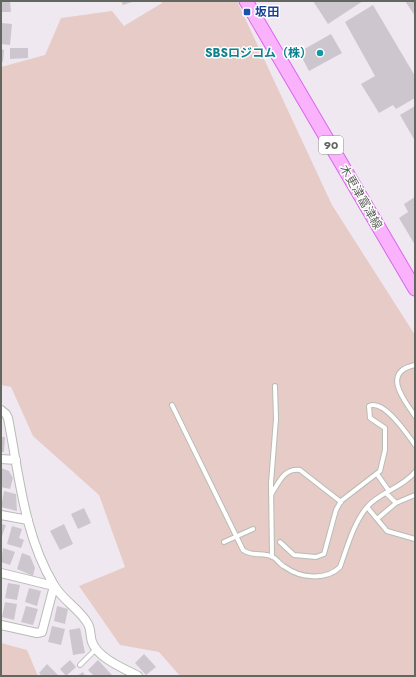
<svg xmlns="http://www.w3.org/2000/svg" width="416" height="677" font-family="Jost,'Noto Sans JP',sans-serif">
  <rect width="100%" height="100%" fill="#f0e8f1"/>
  <!-- green -->
  <path fill="#e7cbc6" d="M162 1H237L332 205 415 335V676H180L159 652 120 645 79 586 125 567 99 495 33 436 11 387 1 385V67L45 55 61 18 112 11 124 26 162 3Z
    M1 643 27 650 38 676H1Z"/>
  <!-- building -->
  <path fill="#cdc6ce" d="M1 1H10L11 12H1Z
    M121 1H135L123 5Z
    M313 1H363L328 24Z
    M405 1H415V16Z
    M373 5 415 76V98L396 109 393 105 379 113 361 84 375 76 345 22Z
    M1 23 12 24 10 45 1 44Z
    M331 34 342 53 309 71 299 52Z
    M10 48H28V58L10 59Z
    M1 49 4 50 3 62 1 61Z
    M415 106V141L400 115Z
    M415 197V245L399 218 408 212 404 204Z
    M1 437H5L4 452H1Z
    M1 468 9 471 13 478 10 489 1 487Z
    M4 491 16 494 17 511 1 507Z
    M84 508 91 523 78 529 71 514Z
    M1 524 6 525 1 539Z
    M64 524 73 544 60 550 50 531Z
    M12 526 22 529 19 538 24 540 21 548 7 544Z
    M3 548 15 552 10 565 1 562Z
    M22 553 30 556 35 568 33 576 17 569Z
    M8 583 20 585 17 600 5 598Z
    M29 588 41 591 37 606 25 602Z
    M5 602 17 604 14 620 2 617Z
    M26 606 38 609 33 625 21 622Z
    M57 606 68 609 65 624 54 621Z
    M52 626 65 629 61 645 48 642Z
    M80 628 85 653 73 655 69 630Z
    M144 654 156 667 146 675 135 663Z
    M70 660 76 667 66 676 60 669Z
    M98 660 112 675 111 676H94L88 670Z
    M47 664 59 676H42L39 673Z
    M83 672 85 676H77Z"/>
  <g fill="none" stroke-linecap="round" stroke-linejoin="round">
    <defs>
      <path id="service" d="M415 365C381 372 404 400 415 416
        M172 405 243 550C252 557 263 552 273 557 277 559 280 565 285 567 300 578 326 581 340 567 347 548 353 524 367 507 380 492 402 488 415 472
        M377 474 389 491
        M386 493 396 503
        M271 495C279 482 284 468 300 470L341 502
        M367 507 387 531 415 539
        M377 519 396 503 415 495
        M224 542 253 529
        M280 542 294 555 316 557 324 554 336 510 341 501 380 471 385 450V428L370 418 369 406C384 399 407 434 415 445
        M272 557 271 483 276 419 275 386
        M80 665 96 649"/>
      <path id="minor" d="M1 410 6 414 8 418C19 474 24 536 54 585 62 600 80 609 88 624 91 629 90 636 92 642 98 658 123 668 138 676
        M1 459 16 460
        M1 515 28 520
        M1 573 54 586
        M1 625 37 633 42 632 54 586"/>
      <path id="primary" d="M246 1 415 289"/>
    </defs>
    <!-- service casing -->
    <use href="#service" stroke="#b7bcb5" stroke-width="6"/>
    <!-- minor casing -->
    <use href="#minor" stroke="#b7bcb5" stroke-width="10"/>
    <!-- primary casing -->
    <use href="#primary" stroke="#d966ec" stroke-width="15"/>
    <!-- service -->
    <use href="#service" stroke="#fff" stroke-width="4"/>
    <!-- minor -->
    <use href="#minor" stroke="#fff" stroke-width="8"/>
    <!-- primary -->
    <use href="#primary" stroke="#fab2fc" stroke-width="13"/>
  </g>
  <!-- markers -->
  <rect fill="#1a4fb4" stroke="#fff" stroke-width="1.5" x="243" y="8" width="8" height="8" rx="2"/>
  <circle fill="#0f9aa8" stroke="#fff" stroke-width="1.5" cx="320" cy="53" r="4"/>
  <g text-anchor="middle" stroke-width="3" stroke-linejoin="round" paint-order="stroke">
    <!-- shield labels -->
    <rect fill="#fff" stroke="#91958f" stroke-width="1" x="319" y="136" width="24" height="18" rx="3"/>
    <g font-size="11" font-weight="bold" fill="#62675f">
      <text x="331" y="149">90</text>
    </g>
    <!-- transit labels -->
    <g font-size="12" font-weight="bold" fill="#164399" stroke="#fff" text-anchor="start">
      <text x="255" y="16">坂田</text>
    </g>
    <!-- culture labels -->
    <g font-size="12" font-weight="bold" fill="#0d838f" stroke="#fff" text-anchor="end">
      <text x="312" y="57">SBSロジコム（株）</text>
    </g>
    <!-- street labels -->
    <g font-size="12" fill="#62675f" stroke="#fff">
      <text transform="translate(361 197) rotate(60)" y="4">木更津富津線</text>
    </g>
  </g>
  <!-- border -->
  <rect width="416" height="677" fill="none" stroke="#62675f" stroke-width="4"/>
</svg>
